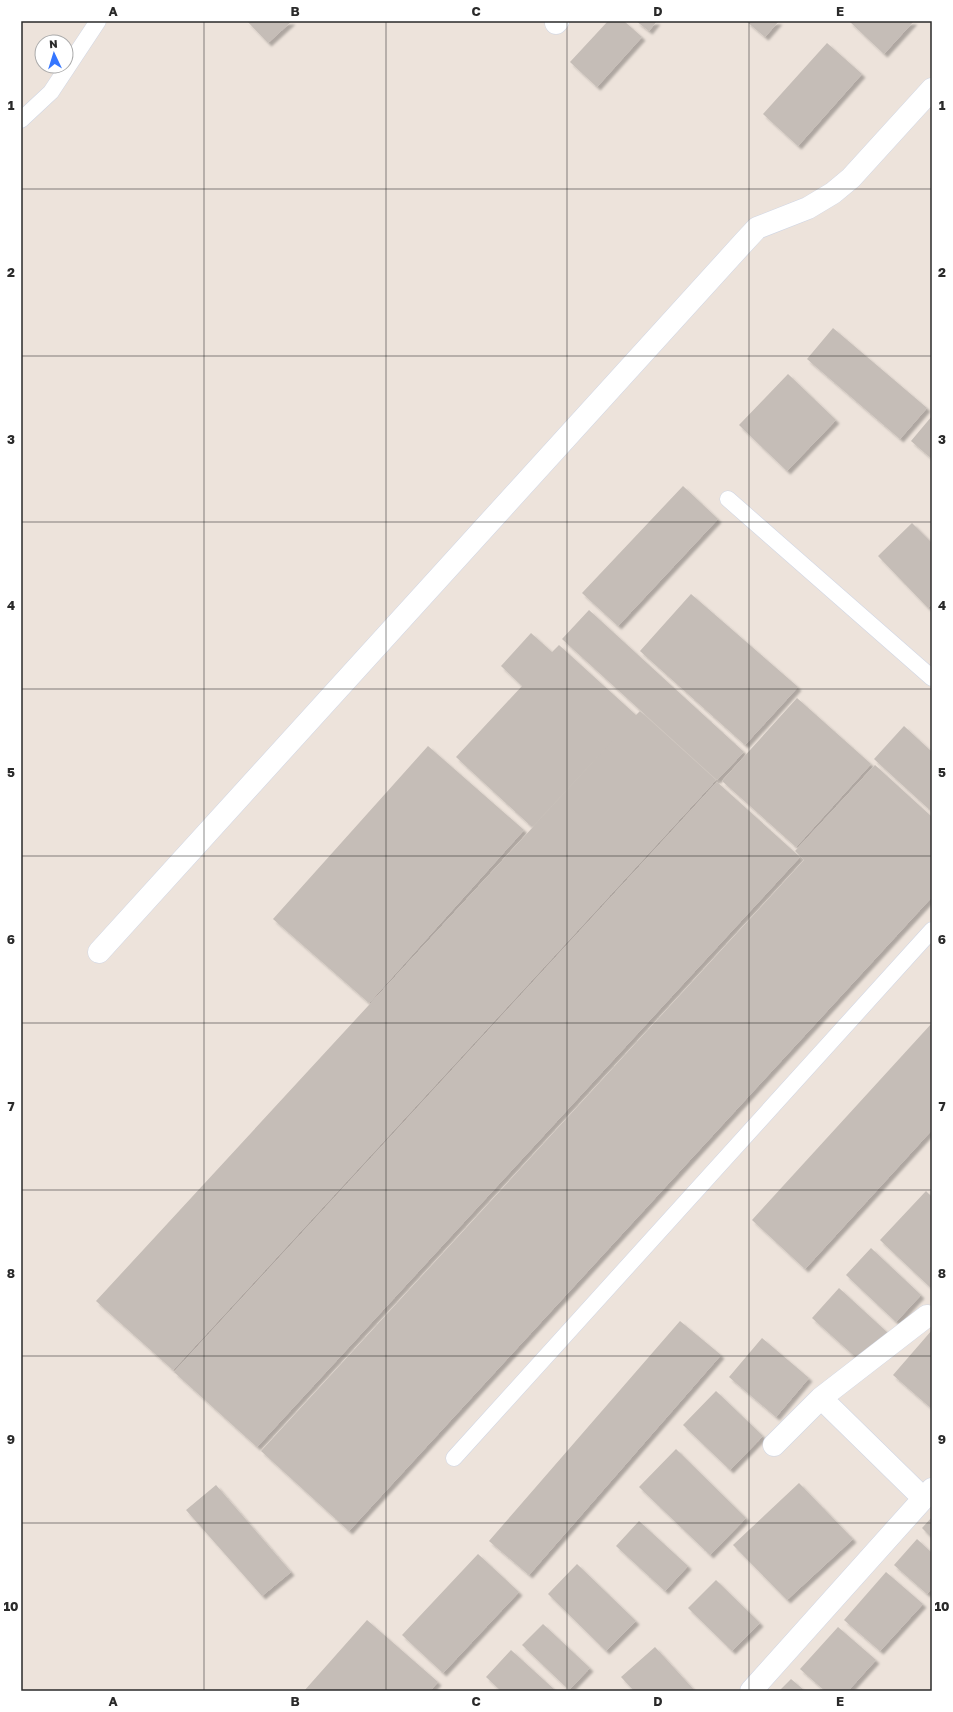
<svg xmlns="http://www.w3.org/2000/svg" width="953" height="1712" font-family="'Golos Text',sans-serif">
  <defs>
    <filter id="shadow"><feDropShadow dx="3.5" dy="3.5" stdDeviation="1" flood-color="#0004"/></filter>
  </defs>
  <rect width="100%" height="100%" fill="#ede3db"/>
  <!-- building -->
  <path fill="#c5bdb7" filter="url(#shadow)" d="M247 21H292L268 43Z
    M608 21H624L642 37 597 87 570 62Z
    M636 21H657L649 31Z
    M746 21H779L765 37Z
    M849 21H914L884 54Z
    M827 43 862 74 798 146 763 114Z
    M833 328 927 408 900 439 807 359Z
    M788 374 836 420 787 471 739 425Z
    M932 416V459L911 441Z
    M683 486 718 519 618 626 582 593Z
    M912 523 932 543V604L928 608 878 556Z
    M691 594 798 687 745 745 640 651Z
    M589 610 744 752 717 780 562 639Z
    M531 633 552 652 559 645 636 715 640 711 716 780 173 1370 96 1301 616 737 532 827 456 757 522 686 501 666Z
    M797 698 871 764 796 847 722 781Z
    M904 726 932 752V809L931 811 874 759Z
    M428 746 524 830 369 1003 273 919Z
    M875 765 932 817V897L349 1531 261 1451 804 860 795 851Z
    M717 782 800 857 257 1447 174 1372Z
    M932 1023V1130L805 1269 752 1220Z
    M926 1191 932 1197V1289L880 1240Z
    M871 1248 921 1295 896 1322 846 1275Z
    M839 1288 888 1333 861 1362 812 1318Z
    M680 1321 721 1355 529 1575 489 1541Z
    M932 1330V1409L893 1375Z
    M762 1338 809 1378 776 1417 729 1377Z
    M716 1391 763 1436 730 1470 683 1425Z
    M676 1449 746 1518 710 1555 639 1487Z
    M799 1483 853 1539 787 1600 733 1545Z
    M216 1485 291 1572 262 1596 186 1510Z
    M932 1517V1538L922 1528Z
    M639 1521 688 1566 665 1591 616 1546Z
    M917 1539 932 1553V1588L927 1594 894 1565Z
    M478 1554 519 1592 443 1673 402 1635Z
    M577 1564 636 1621 606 1651 548 1594Z
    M886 1572 923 1604 880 1651 844 1620Z
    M716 1580 760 1623 732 1651 688 1608Z
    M367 1620 438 1682 430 1691H304Z
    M543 1624 590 1668 569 1690 522 1645Z
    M838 1627 876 1660 848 1691H825L800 1669Z
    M655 1647 695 1691H634L621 1677Z
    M511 1650 556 1691H501L486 1677Z
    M791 1679 805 1691H779Z"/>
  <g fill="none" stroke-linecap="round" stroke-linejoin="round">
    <defs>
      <path id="service" d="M21 120 51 92 98 21
        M728 499 932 678
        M454 1458 932 930"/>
      <path id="minor" d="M556 23 558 21
        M99 952 744 242 757 228 808 208 833 193 851 178 932 89
        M821 1398 923 1498
        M774 1445 821 1398 927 1316
        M751 1691 932 1489"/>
    </defs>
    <!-- service casing -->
    <use href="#service" stroke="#d0d6e4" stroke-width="17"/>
    <!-- minor casing -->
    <use href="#minor" stroke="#d0d6e4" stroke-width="23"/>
    <!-- service -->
    <use href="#service" stroke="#fff" stroke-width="16"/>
    <!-- minor -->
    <use href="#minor" stroke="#fff" stroke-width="22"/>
  </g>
  <!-- grid -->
  <path fill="none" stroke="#2a2a2a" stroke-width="1" stroke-opacity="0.55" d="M204 21V1691M386 21V1691M567 21V1691M749 21V1691M21 189H932M21 356H932M21 522H932M21 689H932M21 856H932M21 1023H932M21 1190H932M21 1356H932M21 1523H932"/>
  <!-- border -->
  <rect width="953" height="1712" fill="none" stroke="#ffffff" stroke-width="44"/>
  <!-- north arrow -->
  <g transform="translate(54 54) rotate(356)"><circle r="19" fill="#ffffff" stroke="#aaaaaa"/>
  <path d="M0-3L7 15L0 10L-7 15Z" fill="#3576ff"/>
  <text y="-6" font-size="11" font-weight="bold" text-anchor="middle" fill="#2a2a2a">N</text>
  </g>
  <rect x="22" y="22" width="909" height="1668" fill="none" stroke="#2a2a2a" stroke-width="1.5"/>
  <g font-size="13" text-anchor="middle" font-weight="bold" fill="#2a2a2a">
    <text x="113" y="16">A</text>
    <text x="295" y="16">B</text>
    <text x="476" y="16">C</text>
    <text x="658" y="16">D</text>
    <text x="840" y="16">E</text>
    <text x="11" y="110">1</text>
    <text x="942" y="110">1</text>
    <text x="11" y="277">2</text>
    <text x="942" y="277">2</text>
    <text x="11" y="444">3</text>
    <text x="942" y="444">3</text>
    <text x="11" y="610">4</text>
    <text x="942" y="610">4</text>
    <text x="11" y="777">5</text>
    <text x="942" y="777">5</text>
    <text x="11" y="944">6</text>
    <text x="942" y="944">6</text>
    <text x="11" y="1111">7</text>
    <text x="942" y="1111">7</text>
    <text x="11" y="1278">8</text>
    <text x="942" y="1278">8</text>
    <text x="11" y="1444">9</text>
    <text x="942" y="1444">9</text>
    <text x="11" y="1611">10</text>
    <text x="942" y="1611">10</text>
    <text x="113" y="1706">A</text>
    <text x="295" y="1706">B</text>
    <text x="476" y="1706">C</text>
    <text x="658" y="1706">D</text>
    <text x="840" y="1706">E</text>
  </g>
</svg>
